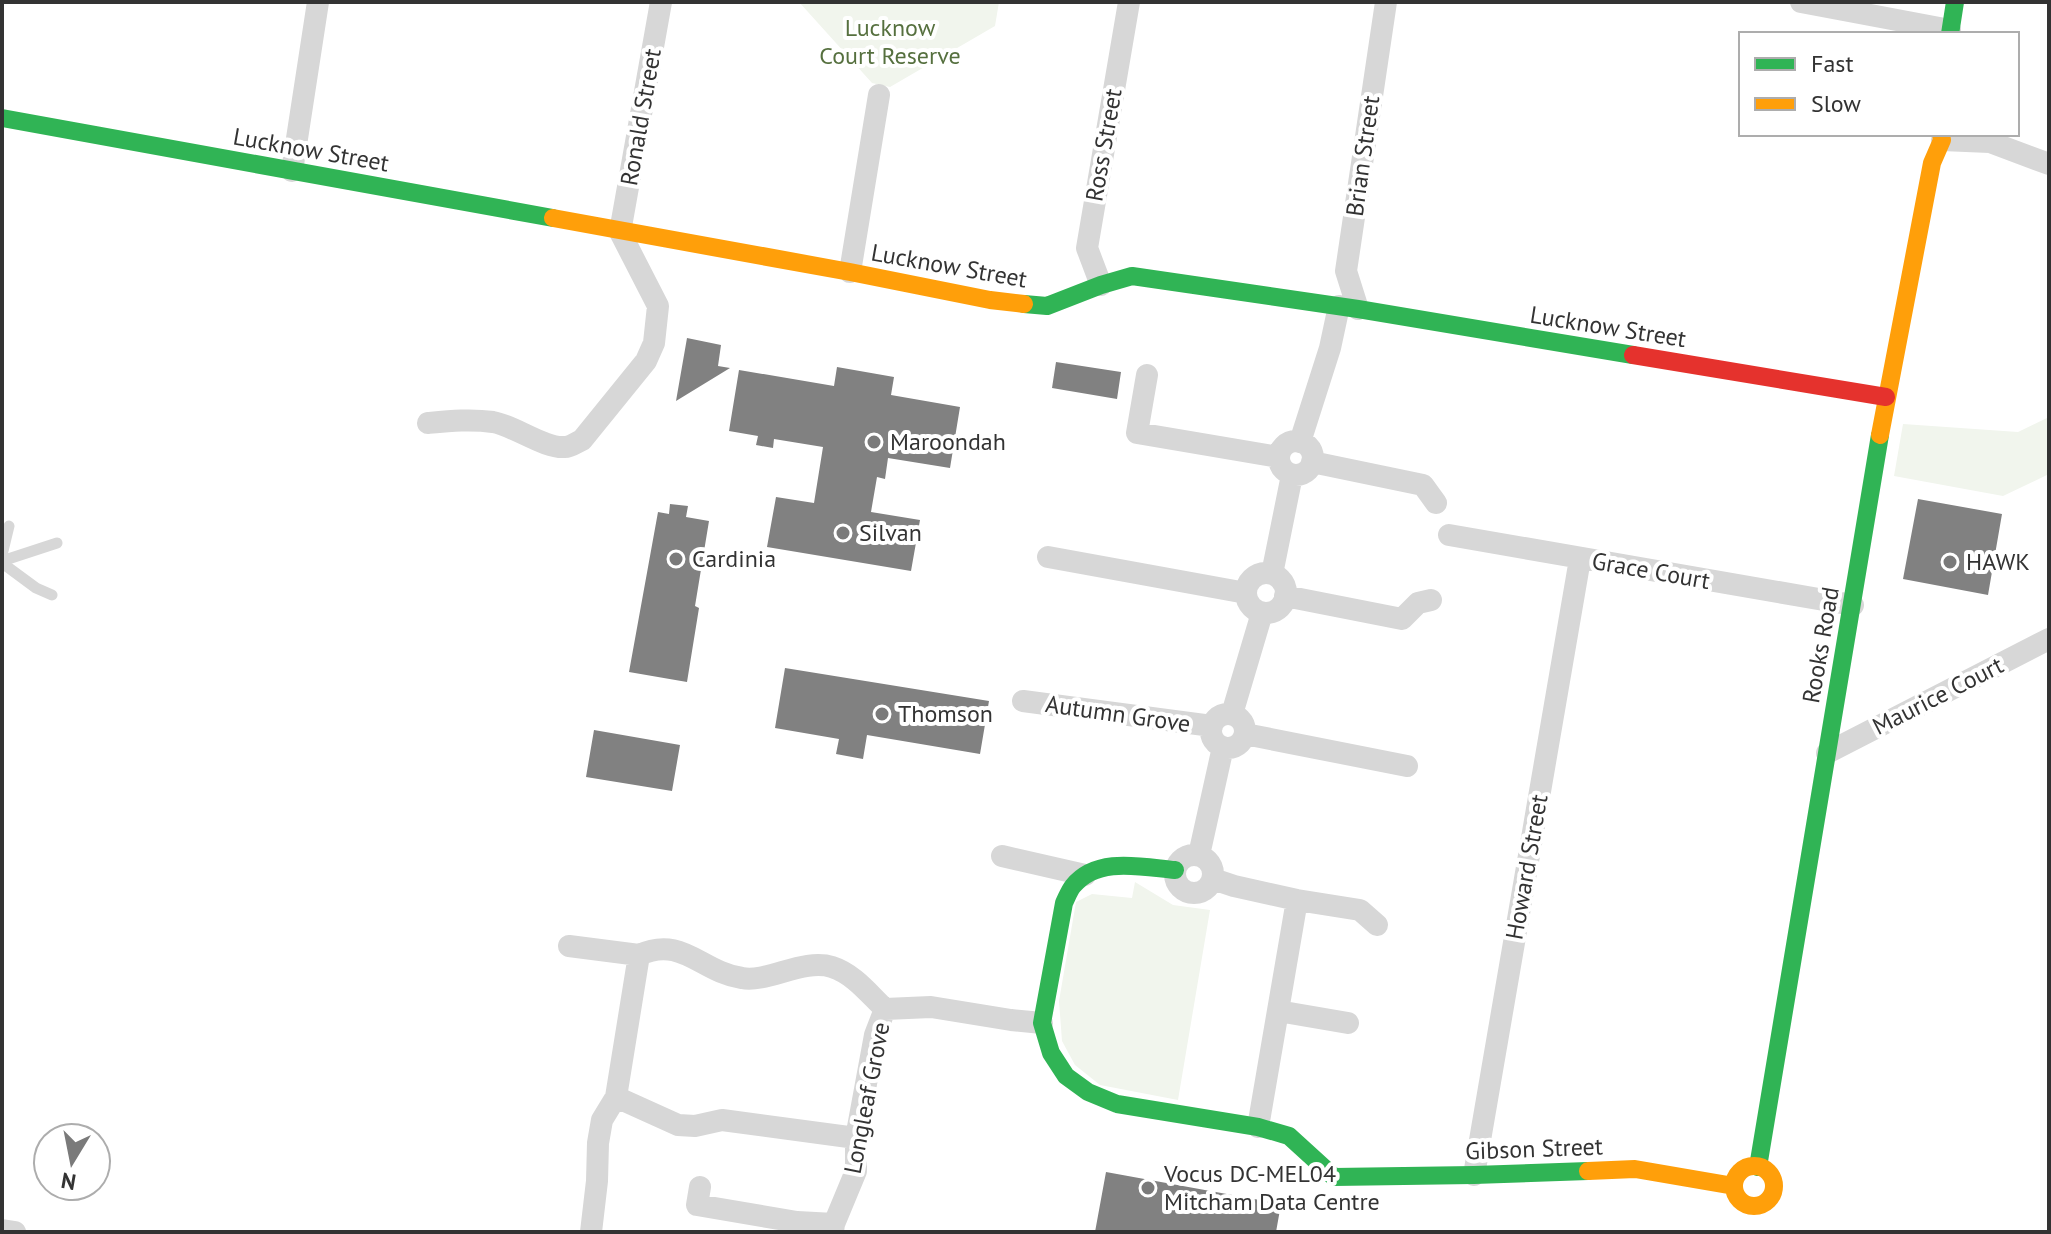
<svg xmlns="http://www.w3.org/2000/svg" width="2051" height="1234" font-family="'PT Sans',sans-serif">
  <rect width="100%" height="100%" fill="#fff"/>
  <!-- green -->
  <path fill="#f1f5ed" d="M799 2H999L995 26 890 87 872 83Z
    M2049 417V474L2003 496 1894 476 1903 424 2018 432Z
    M1135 882 1173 905 1210 910 1178 1100 1100 1085 1075 1065 1062 1041 1059 1001 1076 902 1092 894 1132 898Z"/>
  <!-- building -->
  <path fill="#818181" d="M687 338 721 345 718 366 730 368 676 401Z
    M1056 362 1121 372 1117 399 1052 388Z
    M837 367 894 377 891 395 960 407 950 468 888 458 885 479 877 477 871 512 920 520 911 571 767 547 776 497 814 503 823 447 774 439 773 448 756 445 758 436 729 431 739 370 834 386Z
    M1918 499 2002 514 1988 595 1903 579Z
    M670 504 688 506 686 517 709 521 695 606 699 608 687 682 629 672 658 512 669 514Z
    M785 668 989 701 980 754 867 735 863 759 836 754 839 739 775 728Z
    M594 730 680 745 672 791 586 777Z
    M1106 1172 1281 1204 1276 1232H1095Z"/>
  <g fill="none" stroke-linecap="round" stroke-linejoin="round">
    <!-- lane -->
    <path stroke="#d7d7d7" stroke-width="11" d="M2 555 9 526
      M2 561 57 543
      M2 563 36 588 52 595"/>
    <!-- street -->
    <path stroke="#d7d7d7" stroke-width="22" d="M1801 2 1950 30
      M1942 140 1990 142 2049 164
      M292 171 318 2
      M850 272 879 95
      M1101 285 1087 248 1129 2
      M1358 309 1346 271 1386 2
      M1147 375 1137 433 1279 457
      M428 423C450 421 471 419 493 422 515 426 545 449 565 447 571 447 577 442 582 440L646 361 654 343 658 306 620 232 661 2
      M1279 458a17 17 0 1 1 34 0a17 17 0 1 1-34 0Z
      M1300 442 1330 348 1339 306
      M1312 462 1423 485 1436 503
      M1449 535 1853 605
      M1048 557 1246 593
      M1246 593a20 20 0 1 1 40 0a20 20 0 1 1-40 0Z
      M1272 574 1292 475
      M1285 596 1402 619 1418 603 1431 600
      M1023 701 1212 726
      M1232 714 1262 613
      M1211 731a17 17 0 1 1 34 0a17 17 0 1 1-34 0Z
      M1245 734 1407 766
      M1827 753 2049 639
      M1175 874a19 19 0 1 1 38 0a19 19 0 1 1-38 0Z
      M1199 855 1223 747
      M1002 856 1085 875
      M1213 879 1234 886 1297 900 1360 910 1377 925
      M569 946 639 955
      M1278 1011 1348 1023
      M1258 1127 1297 900
      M856 1138 722 1120 695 1126 678 1125 616 1097 639 955C682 935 701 972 742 978 767 983 804 958 832 967 854 974 869 994 885 1009L931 1007 1011 1020 1042 1023
      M1474 1175 1580 559
      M700 1187 697 1205 797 1222 834 1224
      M2 1230 15 1232
      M591 1232 597 1181 598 1143 602 1120 616 1097
      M833 1232 834 1224 856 1171V1138L875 1035 885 1009"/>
    <!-- fast -->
    <path stroke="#30b455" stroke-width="18" d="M1950 34 1955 2
      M2 118 553 218
      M1024 304 1047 306 1101 285 1132 276 1358 309 1633 355
      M1175 870C1142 867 1097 856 1073 886 1069 891 1067 897 1064 903L1042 1023 1051 1053 1066 1076 1088 1092 1117 1104 1258 1127 1289 1136 1334 1177 1474 1175 1588 1171
      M1758 1167 1880 435"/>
    <!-- slow -->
    <path stroke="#ff9f0a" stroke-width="18" d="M553 218 850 272 990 300 1024 304
      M1880 435 1932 163 1942 140 1941 134
      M1734 1186a20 20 0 1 1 40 0a20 20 0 1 1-40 0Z
      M1588 1171 1635 1169 1734 1186"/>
    <!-- jam -->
    <path stroke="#e5322d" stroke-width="18" d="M1633 355 1886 397"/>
  </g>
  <!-- markers -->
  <g fill="#7a7a7a" stroke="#fff" stroke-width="3">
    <circle cx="874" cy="442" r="8"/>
    <circle cx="843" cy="533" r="8"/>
    <circle cx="676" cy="559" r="8"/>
    <circle cx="1950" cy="562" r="8"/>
    <circle cx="882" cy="714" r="8"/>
    <circle cx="1148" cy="1188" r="8"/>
  </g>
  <g text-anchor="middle" stroke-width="8" stroke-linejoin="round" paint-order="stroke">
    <!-- park labels -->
    <g font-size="24" fill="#56703f" stroke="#fff">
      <text x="890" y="36">Lucknow<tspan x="890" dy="28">Court Reserve</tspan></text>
    </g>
    <!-- street labels -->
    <g font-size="24" fill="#333" stroke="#fff">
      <text transform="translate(641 117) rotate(-80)" y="8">Ronald Street</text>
      <text transform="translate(1104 145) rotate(-80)" y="8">Ross Street</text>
      <text transform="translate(311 150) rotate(10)" y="8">Lucknow Street</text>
      <text transform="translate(1363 156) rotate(-82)" y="8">Brian Street</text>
      <text transform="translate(949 266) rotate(10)" y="8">Lucknow Street</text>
      <text transform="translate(1608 327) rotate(9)" y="8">Lucknow Street</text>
      <text transform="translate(1651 571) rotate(10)" y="8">Grace Court</text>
      <text transform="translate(1821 645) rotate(-80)" y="8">Rooks Road</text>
      <text transform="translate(1938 696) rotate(-27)" y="8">Maurice Court</text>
      <text transform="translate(1118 714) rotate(8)" y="8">Autumn Grove</text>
      <text transform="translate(1527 867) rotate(-80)" y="8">Howard Street</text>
      <text transform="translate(867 1098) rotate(-79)" y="8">Longleaf Grove</text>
      <text transform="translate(1534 1149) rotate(-2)" y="8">Gibson Street</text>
    </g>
    <!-- poi labels -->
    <g font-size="24" fill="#333" stroke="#fff" text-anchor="start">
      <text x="890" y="450">Maroondah</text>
      <text x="859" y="541">Silvan</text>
      <text x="692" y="567">Cardinia</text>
      <text x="1966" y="570">HAWK</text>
      <text x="898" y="722">Thomson</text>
      <text x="1164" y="1182">Vocus DC-MEL04<tspan x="1164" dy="28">Mitcham Data Centre</tspan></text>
    </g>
  </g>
  <!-- border -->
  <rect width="2051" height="1234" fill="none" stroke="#333333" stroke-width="8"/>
  <!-- legend -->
  <rect x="1739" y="32" width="280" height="104" fill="#ffffff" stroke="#adadad" stroke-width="2"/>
  <rect x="1755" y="58" width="40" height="12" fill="#30b455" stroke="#adadad" stroke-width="2"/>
  <text x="1811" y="72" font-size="24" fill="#333333">Fast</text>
  <rect x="1755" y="98" width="40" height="12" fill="#ff9f0a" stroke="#adadad" stroke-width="2"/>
  <text x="1811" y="112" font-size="24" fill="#333333">Slow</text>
  <!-- north arrow -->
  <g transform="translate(72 1162) rotate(190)"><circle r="38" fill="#ffffff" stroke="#adadad" stroke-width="2"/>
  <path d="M0-6L14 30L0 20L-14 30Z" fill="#7a7a7a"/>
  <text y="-12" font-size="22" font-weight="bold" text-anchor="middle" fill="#333333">N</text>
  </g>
</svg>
